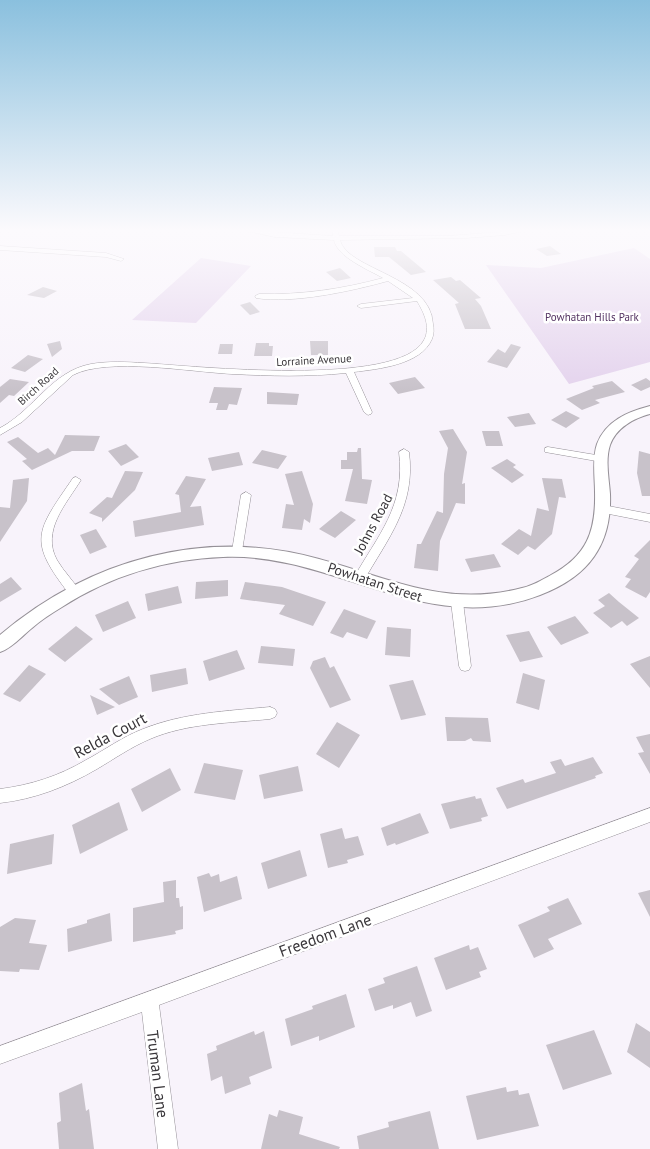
<svg xmlns="http://www.w3.org/2000/svg" width="650" height="1149" font-family="'PT Sans',sans-serif">
  <rect width="100%" height="100%" fill="#f8f3fb"/>
  <!-- green -->
  <path fill="#e4d3ed" d="M634 248 650 259V362L569 384 486 265 541 268Z
    M201 258 251 266 196 323 132 320Z"/>
  <!-- building -->
  <path fill="#c8c2ca" d="M550 246 561 254 547 256 536 249Z
    M374 247H395L397 251H401L426 272 411 275 389 257H375Z
    M340 268 351 278 337 281 326 272Z
    M451 277 456 281 460 280 481 298 475 299 481 306 491 329H465L455 304 459 303 433 280Z
    M43 287 57 291 44 298 27 295Z
    M250 302 260 312 250 315 240 305Z
    M60 341 62 349 52 357 47 344Z
    M310 341H328V355H311Z
    M256 343H269V346H273L272 356H254Z
    M220 344H233L232 354H218Z
    M511 344 521 347 507 368 487 362 498 349 505 353Z
    M28 355 43 359 25 372 11 368Z
    M415 377 425 388 398 394 389 383Z
    M646 378 650 381V387L641 391 631 385Z
    M10 379 29 382 14 396 9 395 0 403V387Z
    M612 381 625 392 595 400 600 403 582 410 566 399 594 388 592 386Z
    M214 387 242 388 237 405 229 404 227 410H216L218 403H209Z
    M267 392 299 394 297 405 267 404Z
    M566 411 580 418 566 428 551 420Z
    M529 413 536 424 515 427 507 417Z
    M453 429 467 452 462 484 465 483V504L456 503 440 541 438 571 414 568 417 544H421L437 511 443 513 444 474 448 448 439 431Z
    M482 431H499L503 446H486Z
    M65 435 100 436 94 451H72L32 470 22 461 27 459 7 442 18 437 38 453 48 448 55 455Z
    M126 444 139 457 121 466 108 451Z
    M358 448H361L362 479 372 480 367 504 345 501 353 469H341V460H347V452H357Z
    M262 450 287 456 278 469 252 463Z
    M639 451 650 454V496H642L637 473Z
    M239 452 243 465 212 471 208 458Z
    M507 459 516 465 513 467 524 475 512 483 491 468Z
    M125 471 143 472 135 490 102 522V518L89 513 107 497 112 498Z
    M302 471 313 504 310 523 304 519 302 530 282 528 286 504 294 505 285 474Z
    M186 476 206 479 190 507 201 506 204 525 135 537 133 521 181 512 179 495 175 494Z
    M29 478 27 501 0 542V507L10 508 13 480Z
    M542 478 562 479 566 498 559 497 552 534 535 550 528 546 518 555 501 544 519 529 531 536 537 508 549 511Z
    M341 511 356 520 335 538 319 529Z
    M96 529 107 547 90 554 80 535Z
    M650 540V592L646 598 625 587 631 579 625 577 639 559 634 556Z
    M494 554 501 567 471 572 465 559Z
    M11 577 22 589 0 602V584Z
    M228 580V596L195 599 196 582Z
    M245 582 282 587 326 602 313 626 279 614 285 605 240 599Z
    M178 586 182 603 148 611 145 594Z
    M609 593 619 602 639 618 627 626 622 621 611 628 593 613 605 606 598 600Z
    M128 601 136 618 103 632 95 615Z
    M344 609 376 621 367 639 347 632 343 638 330 633Z
    M575 616 589 633 561 645 547 627Z
    M76 626 93 639 65 662 48 649Z
    M387 627 411 629 410 657 385 655Z
    M529 631 543 657 520 662 506 635Z
    M261 646 295 649 293 666 258 663Z
    M237 650 245 669 209 681 203 661Z
    M650 656V688L630 664Z
    M325 657 330 668 334 666 351 700 330 708 310 668 313 661Z
    M29 665 46 674 20 702 3 694Z
    M186 668 188 684 152 692 150 675Z
    M523 673 545 680 539 710 516 703Z
    M129 676 138 697 119 705 99 689Z
    M413 680 426 715 401 720 389 685Z
    M90 695 115 707 97 715Z
    M445 717 488 718 491 742 473 741 471 738 465 741H447Z
    M337 722 360 735 339 768 316 754Z
    M650 734V774L638 753 644 752 636 737Z
    M593 757 603 773 595 776 596 778 507 809 496 788 523 779 525 783 556 773 550 762 561 759 565 766Z
    M204 763 243 770 235 800 194 793Z
    M298 766 303 791 264 799 259 775Z
    M170 768 181 790 142 812 131 789Z
    M475 796 476 799 481 798 488 816 481 818 482 821 450 829 441 804Z
    M119 802 128 830 80 854 72 825Z
    M420 813 429 833 396 845 395 843 387 846 381 828Z
    M342 828 345 839 358 836 364 855 347 860 348 863 328 868 320 834Z
    M54 834 52 864 7 874 10 844Z
    M300 850 307 876 268 889 261 863Z
    M209 873 211 877 219 874 220 882 237 876 242 899 204 912 197 877Z
    M176 880V898H179L180 907 183 906V929L175 931 176 934 133 942V908L164 902 163 882Z
    M650 890V917L638 893Z
    M568 898 582 924 548 939 554 949 534 958 518 925 550 911 547 907Z
    M110 913 112 941 68 952 67 929 87 923V920Z
    M15 918 36 920 29 943 47 945 39 970 20 969 19 972 0 971V927Z
    M469 945 470 950 478 947 487 969 479 972 481 977 446 990 434 958Z
    M417 966 432 1011 416 1017 411 1002 393 1009V1005L375 1011 368 989 385 983 383 978Z
    M346 994 355 1027 319 1041V1036L291 1046 285 1019 313 1009 312 1006Z
    M636 1023 650 1032V1068L627 1052Z
    M594 1030 612 1074 563 1090 546 1045Z
    M254 1031 255 1035 264 1031 272 1068 249 1077 251 1084 225 1094 222 1076 211 1081 207 1054 217 1050 216 1046Z
    M82 1083 86 1111 89 1109 94 1149H59L57 1123 61 1121 59 1093Z
    M506 1087 507 1092 518 1090 519 1095 529 1093 539 1126 477 1140 466 1096Z
    M279 1110 303 1117 299 1134 340 1147 339 1149H261L269 1114 277 1117Z
    M430 1111 439 1149H359L357 1136 389 1127 388 1122Z"/>
  <g fill="none" stroke-linecap="round" stroke-linejoin="round">
    <defs>
      <path id="street" d="M242 230 333 236 332 230H338L339 236H447L528 230 505 235 466 238 340 240C347 270 431 276 433 324 434 329 434 334 432 339 421 365 378 369 354 372L372 412 371 414 368 415 364 412 346 373C308 377 270 376 232 374 192 372 107 357 73 375L22 422 0 435V428C34 410 52 371 91 364 108 361 127 362 144 363 193 366 399 388 424 340 431 327 424 313 417 301L361 308 357 306 361 304 413 298 388 281C352 291 293 304 256 298L255 296 259 294C301 295 343 289 383 278 369 270 337 257 334 240L275 237Z
        M0 246 106 253 124 259 121 261 106 257 0 250Z
        M548 447 602 456 607 459 602 462 545 452V448Z
        M404 449 409 452C416 506 388 538 363 582H355L353 579C378 535 406 506 399 452Z
        M76 477 81 480C66 504 41 531 57 560 64 572 74 581 80 592L78 595H70C27 540 36 532 73 478Z
        M246 492 251 495 242 551 237 555 232 551 241 495Z
        M603 505 650 514V522L599 512 598 509 599 506Z
        M457 597 461 599 463 602 471 666 469 670 465 671 461 670 459 666 451 602 453 599Z
        M270 707 275 709 277 713 275 717 270 719C231 723 187 723 150 739 131 747 114 759 97 769 66 787 35 799 0 803V789C31 785 59 776 86 760 105 750 122 737 143 729 183 713 227 711 270 707Z
        M650 808V822L159 1005 178 1149H158L142 1012 0 1064V1046Z"/>
      <path id="secondary" d="M650 406V414C634 418 616 428 610 445 605 460 609 479 610 494 612 545 588 577 540 595 426 639 334 552 223 557 166 559 110 576 62 607 52 613 41 620 32 628 22 636 12 648 0 652V635C90 559 204 527 319 559 390 578 445 608 522 588 532 586 542 580 551 575 587 556 596 531 595 492 595 478 592 458 597 444 606 421 627 412 650 406Z"/>
    </defs>
    <!-- street casing -->
    <use href="#street" stroke="#959097" stroke-width="1"/>
    <!-- secondary casing -->
    <use href="#secondary" stroke="#959097" stroke-width="2"/>
    <!-- street -->
    <use href="#street" fill="#fff" fill-rule="evenodd"/>
    <!-- secondary -->
    <use href="#secondary" fill="#fff" fill-rule="evenodd"/>
  </g>
  <!-- sky -->
  <linearGradient id="sky" x2="0" y2="1"><stop stop-color="#8ac0de"/><stop offset="0.59" stop-color="#fcfafd"/><stop offset="1" stop-color="#fcfafd" stop-opacity="0"/></linearGradient>
  <rect width="650" height="391" fill="url(#sky)"/>
  <g text-anchor="middle" stroke-width="5" stroke-linejoin="round" paint-order="stroke">
    <!-- far-park labels -->
    <g font-size="11" fill="#543462" stroke="#fff">
      <text x="592" y="321">Powhatan Hills Park</text>
    </g>
    <!-- far-street labels -->
    <g font-size="11" fill="#39363a" stroke="#fff">
      <text transform="translate(314 360) rotate(-3)" y="4">Lorraine Avenue</text>
      <text transform="translate(38 386) rotate(-42)" y="4">Birch Road</text>
    </g>
    <!-- street labels -->
    <g font-size="14" fill="#39363a" stroke="#fff">
      <text transform="translate(373 524) rotate(-62)" y="5">Johns Road</text>
      <text transform="translate(375 582) rotate(18)" y="5">Powhatan Street</text>
    </g>
    <!-- near-street labels -->
    <g font-size="16" fill="#39363a" stroke="#fff">
      <text transform="translate(110 735) rotate(-28)" y="6">Relda Court</text>
      <text transform="translate(325 935) rotate(-20)" y="6">Freedom Lane</text>
      <text transform="translate(158 1074) rotate(83)" y="6">Truman Lane</text>
    </g>
  </g>
</svg>
